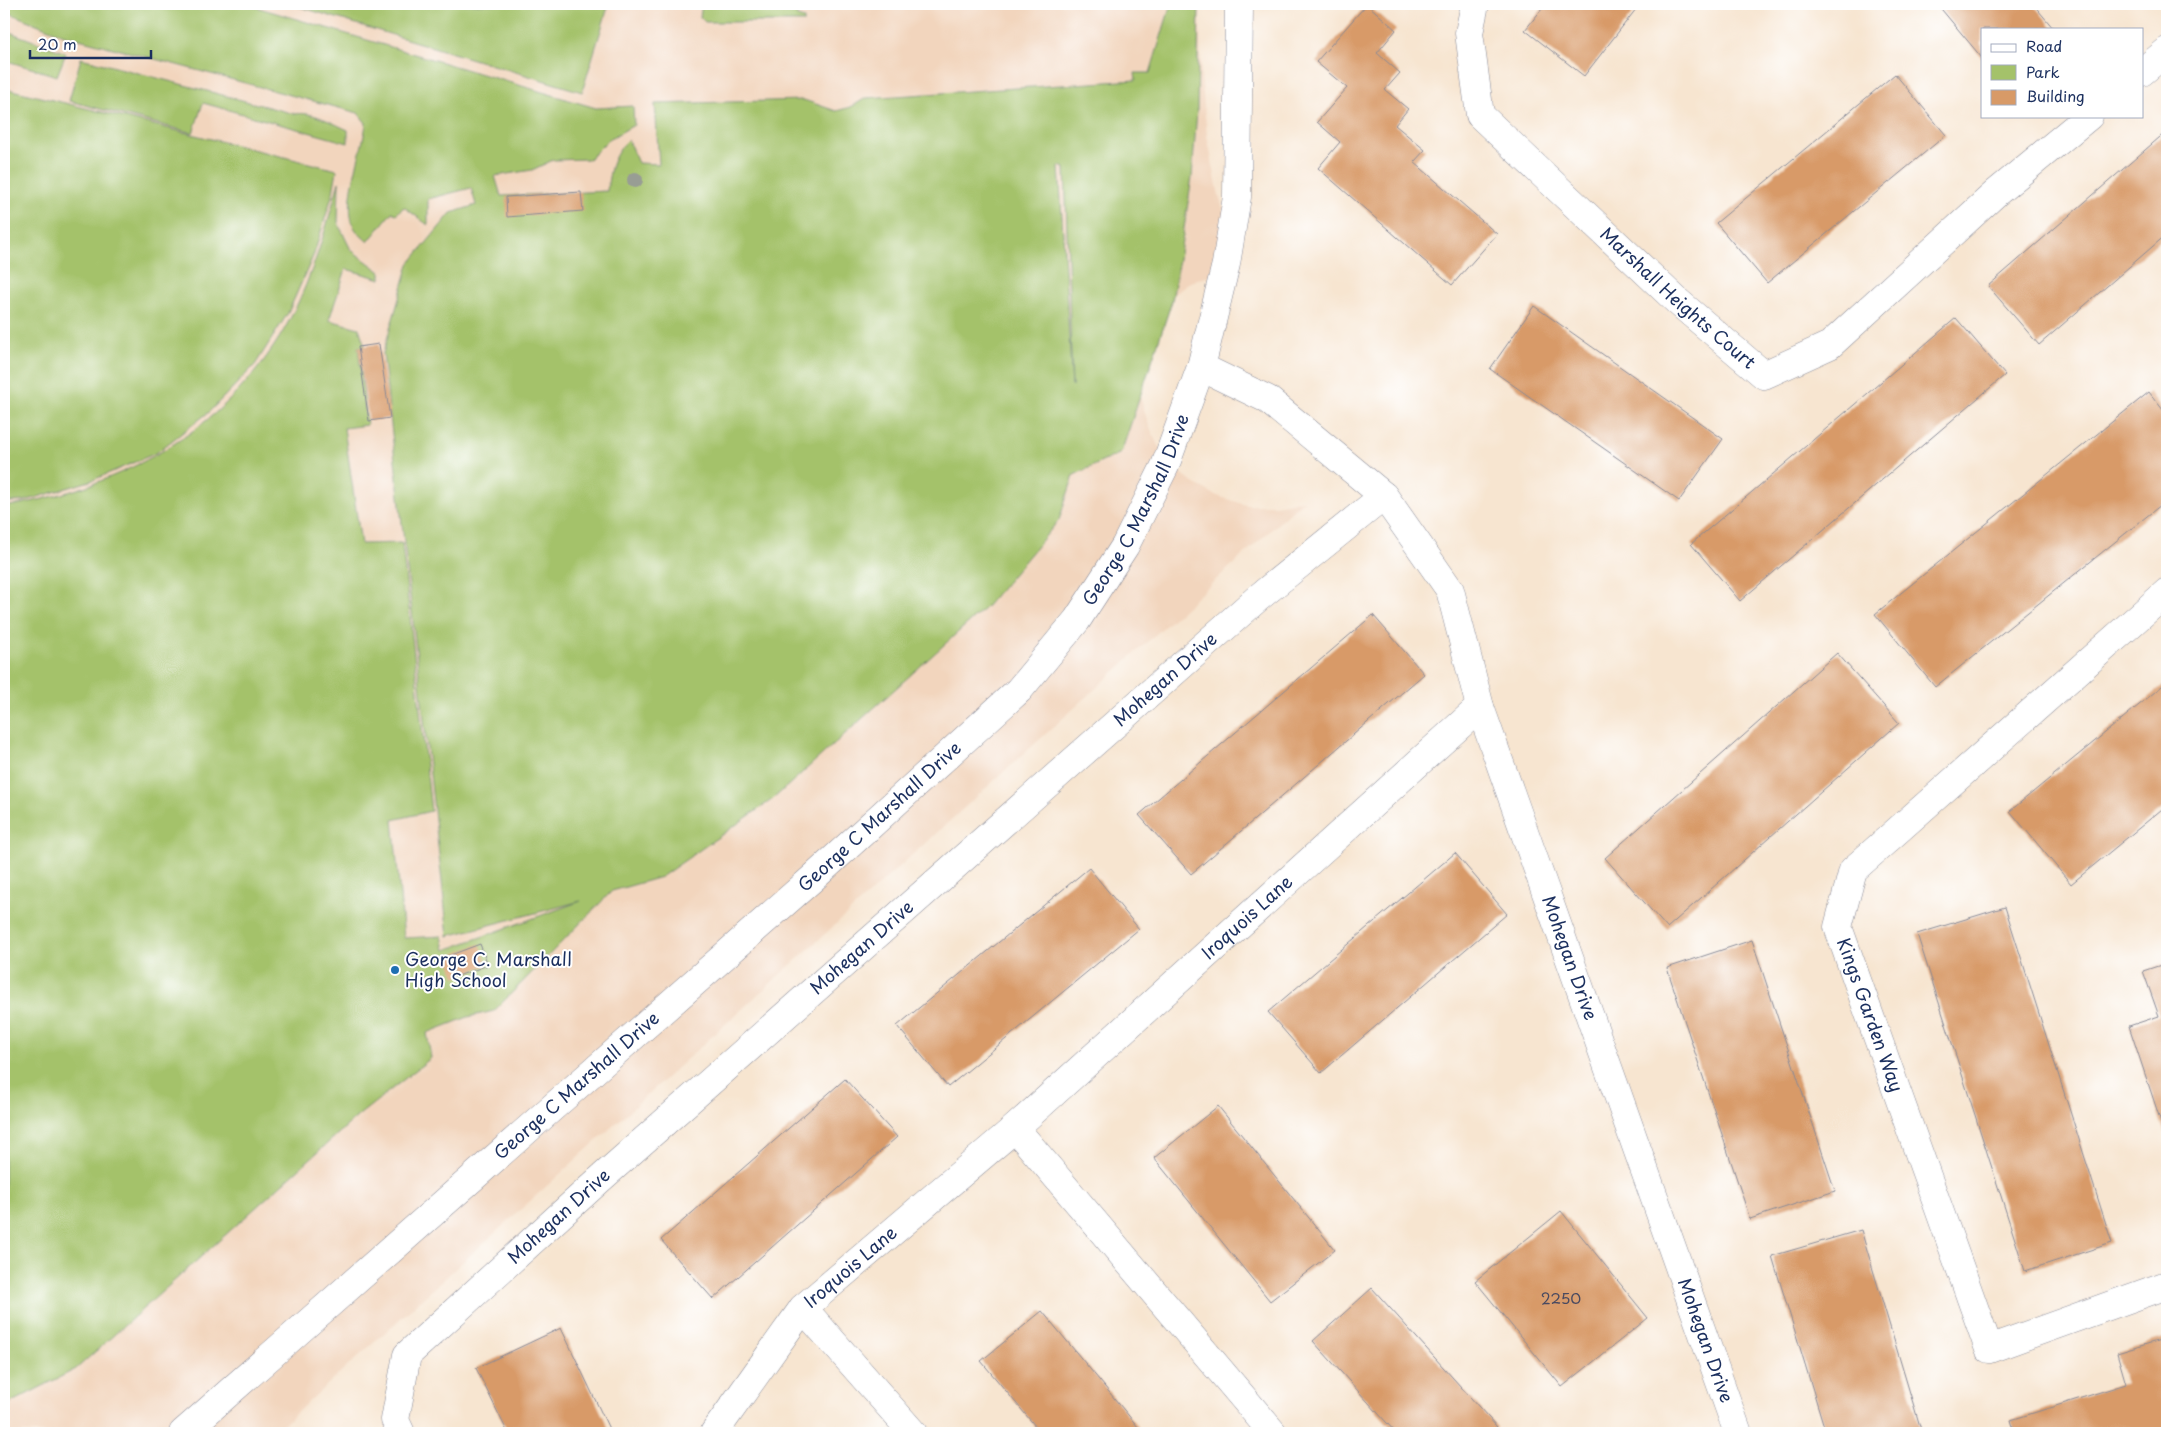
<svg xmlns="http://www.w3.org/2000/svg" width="2171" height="1437" font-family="'Playpen Sans',sans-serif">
  <rect width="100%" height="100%" fill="#fff"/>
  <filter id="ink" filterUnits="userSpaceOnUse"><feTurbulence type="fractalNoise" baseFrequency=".02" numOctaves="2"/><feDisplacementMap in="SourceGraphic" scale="10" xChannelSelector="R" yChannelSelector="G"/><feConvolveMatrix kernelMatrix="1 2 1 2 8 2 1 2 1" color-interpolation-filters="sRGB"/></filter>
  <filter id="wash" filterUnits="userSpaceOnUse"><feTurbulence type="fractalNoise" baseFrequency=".0096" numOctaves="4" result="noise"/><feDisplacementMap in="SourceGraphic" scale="20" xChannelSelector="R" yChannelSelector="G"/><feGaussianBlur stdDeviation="1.12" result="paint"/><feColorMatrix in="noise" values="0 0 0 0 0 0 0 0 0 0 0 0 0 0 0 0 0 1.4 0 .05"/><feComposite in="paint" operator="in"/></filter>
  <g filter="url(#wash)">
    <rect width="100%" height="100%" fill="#f7e5d0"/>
    <!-- built -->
    <path fill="#f2d5bd" d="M4 4H1200L1201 76 1207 135 1218 191 1227 223 1211 275 1188 283 1165 303 1137 387 1148 423 1157 444 1176 468 1190 481 1217 496 1246 505H1275L1304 500 274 1433H4Z"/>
    <!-- green -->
    <path fill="#a4c26a" stroke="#607864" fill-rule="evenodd" d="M4 4H246L596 108 633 106 634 125 609 139 589 159 553 160 532 170 495 176 501 196 607 191C610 168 612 156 628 140L638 163 659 164 655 104 804 100 836 111 851 107 866 98 1136 80 1135 73H1150L1171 4H1199L1197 110 1192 177 1183 235 1172 301 1121 453 1074 475 1059 520 986 607 773 799 661 877 612 891 494 1011 468 1017 427 1033 431 1058 359 1115 76 1369 4 1406V507C123 487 233 428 291 317 313 275 326 228 339 182L338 223 351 250 381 272V279L346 269 329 320 359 328 365 346 358 347 367 425 344 428 361 544 402 543 431 811 393 820 404 938 442 936 445 950 581 901 448 936 383 353 409 264 451 213 476 205 471 188 428 199V225L404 207 396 214 392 212 368 242C364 238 357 233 354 227 342 201 363 152 366 123L358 113 64 35 4 11ZM1059 166 1065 168 1072 387Z
      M290 4H609L582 92Z
      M702 4H763L796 12 797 17 804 19V22H705L700 17Z
      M4 30 66 53 57 76 4 60Z
      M81 58 295 114C313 111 332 123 348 130V143L203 103 193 133 69 101Z
      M4 88 337 170 333 193 314 254 288 313 255 365 209 412 156 453 93 480 25 501 4 503Z"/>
    <g id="blocks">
      <!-- building -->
      <path fill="#d89a67" d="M1367 4 1396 30 1377 53 1400 73 1385 90 1408 109 1395 125 1425 150 1414 162 1497 234 1452 285 1318 168 1340 142 1317 122 1347 88 1316 62Z
        M1546 4H1640L1584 76 1525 30Z
        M1937 4H2033L2054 29H1982V58Z
        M1895 74 1946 135 1767 283 1716 223Z
        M2167 131V234L2039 345 1988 286Z
        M581 192 583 211 507 217 506 197Z
        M1534 306 1723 439 1679 501 1490 369Z
        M1956 318 2005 375 1740 601 1691 544Z
        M379 344 390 418 369 421 358 347Z
        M2149 392 2167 415V500L1935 687 1875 614Z
        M1373 615 1424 674 1191 874 1139 815Z
        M1837 653 1899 723 1667 928 1605 858Z
        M2167 682V805L2071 884 2010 811Z
        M1455 853 1507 914 1321 1073 1268 1012Z
        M1089 868 1139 929 948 1087 897 1026Z
        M2005 907 2112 1243 2025 1271 1917 934Z
        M1752 940 1835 1191 1750 1219 1667 968Z
        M480 944 488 965 455 977 448 956Z
        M2167 963V1140L2129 1026 2159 1016 2143 971Z
        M845 1079 897 1137 713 1299 661 1240Z
        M1218 1106 1335 1250 1270 1301 1154 1158Z
        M1561 1211 1648 1318 1562 1387 1475 1281Z
        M1861 1230 1922 1433H1826L1772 1256Z
        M1372 1288 1497 1427 1489 1433H1396L1313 1341Z
        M1042 1311 1143 1433H1041L981 1361Z
        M561 1328 611 1433H508L476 1368Z
        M2167 1338V1433H2015L2011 1420 2126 1384 2117 1353Z"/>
    </g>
  </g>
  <g filter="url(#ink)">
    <use href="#blocks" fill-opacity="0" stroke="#898a97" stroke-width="1"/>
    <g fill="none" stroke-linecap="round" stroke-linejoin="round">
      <defs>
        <g id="minor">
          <path id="s1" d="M1475 4 1469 33 1480 115 1677 301 1764 375 1830 345 1996 193 2089 116"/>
          <path d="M2142 72 2167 51"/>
          <path id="s2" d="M1384 496 1450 590 1480 707 1738 1433"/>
          <path id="s3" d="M2167 592 1853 870 1838 927 1989 1349 2167 1285"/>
          <path d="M1015 1128 1273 1433"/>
          <path d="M803 1308 913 1433"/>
          <path id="s4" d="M183 1433 813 878 1019 690 1077 620 1125 546 1165 466 1201 367 1226 264 1237 197 1239 4"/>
          <path id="s5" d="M401 1433 395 1420 407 1355 598 1181 1259 597 1384 496 1267 399 1201 367"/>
          <path id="s6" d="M714 1433 803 1308 1015 1128 1480 707"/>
        </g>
      </defs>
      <!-- minor casing -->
      <use href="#minor" stroke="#898a97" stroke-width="29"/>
      <!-- minor -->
      <use href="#minor" stroke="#fff" stroke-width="28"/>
    </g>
    <!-- trees -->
    <circle fill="#989d94" cx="635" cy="180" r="8"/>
  </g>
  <!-- markers -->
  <circle fill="#1f6fb2" stroke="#fff" stroke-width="2" cx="395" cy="970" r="5"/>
  <g text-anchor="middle" stroke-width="4" stroke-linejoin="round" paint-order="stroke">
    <!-- number labels -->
    <g font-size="15" fill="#4a4a60">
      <text x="1561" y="1304">2250</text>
    </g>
    <!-- street labels -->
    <g font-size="18" fill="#1b2f5e" stroke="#fff">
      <text dy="6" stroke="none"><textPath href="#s1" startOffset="382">Marshall Heights Court</textPath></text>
      <text dy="6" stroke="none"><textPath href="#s4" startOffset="1335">George C Marshall Drive</textPath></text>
      <text dy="6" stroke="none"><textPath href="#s5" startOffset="1096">Mohegan Drive</textPath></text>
      <text dy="6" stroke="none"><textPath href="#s4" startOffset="930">George C Marshall Drive</textPath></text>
      <text dy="6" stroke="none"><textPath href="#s6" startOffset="745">Iroquois Lane</textPath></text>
      <text dy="6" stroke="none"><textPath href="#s5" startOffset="691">Mohegan Drive</textPath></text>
      <text dy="6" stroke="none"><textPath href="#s2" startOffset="502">Mohegan Drive</textPath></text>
      <text dy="6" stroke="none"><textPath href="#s3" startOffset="572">Kings Garden Way</textPath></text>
      <text dy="6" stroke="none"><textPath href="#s4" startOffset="525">George C Marshall Drive</textPath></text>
      <text dy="6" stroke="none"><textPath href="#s5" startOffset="286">Mohegan Drive</textPath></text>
      <text dy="6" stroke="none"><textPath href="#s6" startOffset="216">Iroquois Lane</textPath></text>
      <text dy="6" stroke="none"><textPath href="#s2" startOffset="908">Mohegan Drive</textPath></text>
    </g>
    <!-- poi labels -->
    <g font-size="18" fill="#1b2f5e" stroke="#fff" text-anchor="start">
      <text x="405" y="966">George C. Marshall<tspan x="405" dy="21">High School</tspan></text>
    </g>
  </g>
  <!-- margin -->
  <rect width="2171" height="1437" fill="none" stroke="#fff" stroke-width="20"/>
  <!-- legend -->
  <rect x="1981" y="28" width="162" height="90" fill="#ffffff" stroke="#a4acbf"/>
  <rect x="1991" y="44" width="25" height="8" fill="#ffffff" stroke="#a4acbf"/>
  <text x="2026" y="52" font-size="15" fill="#1b2f5e">Road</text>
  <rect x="1991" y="65" width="25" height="15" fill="#a4c26a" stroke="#a4acbf"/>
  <text x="2026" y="78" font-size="15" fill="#1b2f5e">Park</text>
  <rect x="1991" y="90" width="25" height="15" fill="#d89a67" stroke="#a4acbf"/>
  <text x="2026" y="102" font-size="15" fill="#1b2f5e">Building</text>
  <!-- scale -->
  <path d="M30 50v8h121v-8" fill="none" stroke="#1b2f5e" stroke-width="2.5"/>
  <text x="38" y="50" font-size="15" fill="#1b2f5e" stroke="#ffffff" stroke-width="4" paint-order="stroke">20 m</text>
</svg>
